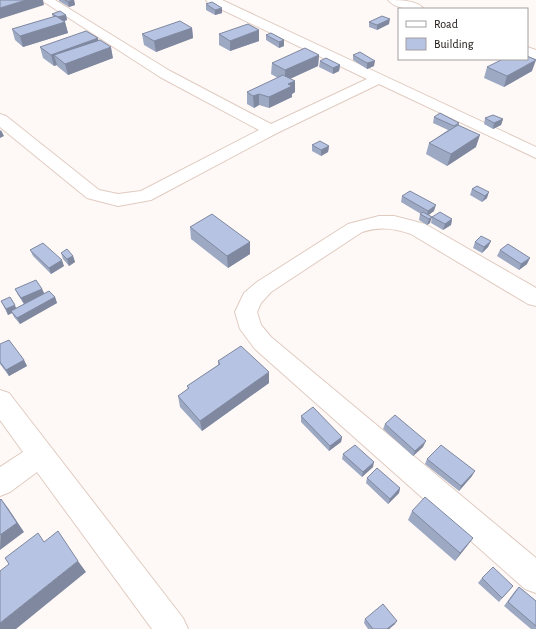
<svg xmlns="http://www.w3.org/2000/svg" width="536" height="629" font-family="'Alegreya Sans',sans-serif">
  <rect width="100%" height="100%" fill="#fef9f7"/>
  <g fill="none" stroke-linecap="round" stroke-linejoin="round">
    <defs>
      <path id="minor" d="M41 0H55L170 71 271 124 367 79 208 3 206 0H222L536 147V158L379 84 277 133 151 200 118 206 87 198 0 127V114L6 116 99 190 118 194 141 191 259 130 160 77Z
        M388 0C399 0 417 0 424 9 413 9 396 10 388 0Z
        M527 47 536 50V59L527 56Z
        M379 216H394L425 224 536 288V306L528 304 411 234C394 228 379 226 362 232L271 292 261 303 257 312 261 325 271 337 536 558V593L525 589 255 349 240 329 235 312 244 293 257 282 348 224Z
        M0 390 9 393 183 618 188 629H152L37 472 10 492 0 496V467L23 452 0 420Z"/>
    </defs>
    <!-- minor casing -->
    <use href="#minor" stroke="#e0cbc0" stroke-width="2"/>
    <!-- minor -->
    <use href="#minor" fill="#fff" fill-rule="evenodd"/>
  </g>
  <!-- wall -->
  <path fill="#9da8c3" d="M59 0H74L75 5 69 7 59 1Z
    M206 4 222 13 215 15 206 10Z
    M52 14 66 15 67 20 64 21 65 22 68 33 23 47 15 40 12 29 53 17Z
    M369 22 389 24 377 30 369 27Z
    M192 28 193 38 156 52 144 45 142 34Z
    M259 30V41L230 51 219 45V34Z
    M271 33 284 46 279 48 266 40V35Z
    M98 41 113 58 68 75 57 66V65L54 66 43 58 40 47Z
    M319 55 318 66 290 79 295 92 292 94V97L269 108 259 105 254 108 247 104V92L278 78 271 74 272 63Z
    M353 55 374 66 367 69 353 60Z
    M320 61 340 65 339 71 333 74 319 67Z
    M487 67 532 71 504 87 484 78Z
    M434 117 459 123V125L476 147 447 166 426 154 429 143 448 130 433 123Z
    M485 118 503 119 501 125 493 129 484 124Z
    M312 145 329 146 328 152 321 156 312 151Z
    M477 186 487 198 482 202 470 195 472 189Z
    M402 196 434 211 428 215 430 223 427 225 419 220 420 214H421L401 202Z
    M432 217 452 219 451 225 443 230 431 223Z
    M190 227 250 242V254L228 268 191 239Z
    M491 241 488 247 482 253 473 248 475 242Z
    M30 250 64 266 51 274 33 256Z
    M500 250 527 264 519 270 497 256Z
    M61 253 73 256 75 262 69 266 63 259Z
    M15 289H42L44 293 55 297 57 303 20 324 14 317 12 313 8 315 1 301 16 308 24 304 18 295Z
    M0 344 24 360 27 366 9 376 0 364Z
    M218 361 269 383 202 431 180 407 178 396 188 389 187 386 218 365Z
    M301 416 342 437 341 442 329 451 301 422Z
    M385 424 423 447 413 456 383 429Z
    M343 454 373 467 362 477 342 459Z
    M427 459 472 476 459 491 425 464Z
    M367 478 400 488 399 493 388 504 366 483Z
    M412 511 473 538 467 546 455 561 408 520Z
    M482 578 513 586 499 602 478 583Z
    M519 587 536 601V629H531L504 606 515 591Z
    M365 619 395 624 389 629H368L364 623Z"/>
  <!-- shaded-wall -->
  <path fill="#7f889f" d="M26 0H43L44 5 0 19V8Z
    M73 0H74L75 5 69 7 68 2Z
    M222 8V13L215 15V10Z
    M66 15 67 20 59 23 58 17Z
    M390 19 389 24 377 30V25Z
    M65 22 68 33 23 47 20 36Z
    M192 28 193 38 156 52 154 41Z
    M259 30V41L230 51V41Z
    M98 38 100 49 54 55 57 65 54 66 51 55Z
    M284 40V46L279 48V42Z
    M111 47 113 58 68 75 65 64Z
    M319 55 318 66 285 81V70Z
    M536 60 532 71 504 87 507 76Z
    M375 61 374 66 367 69V63Z
    M340 65 339 71 333 74V68Z
    M295 81V92L292 94V97L269 108V97L288 84Z
    M259 94V105L254 108 253 96Z
    M503 119 501 125 493 129 494 123Z
    M1 130 4 136 0 138V131Z
    M480 135 476 147 447 166 451 154Z
    M329 146 328 152 321 156V150Z
    M489 192 487 198 482 202 485 196Z
    M436 205 434 211 426 217 428 211Z
    M432 217 430 223 427 225 429 219Z
    M452 219 451 225 443 230 445 224Z
    M491 241 488 247 482 253 484 247Z
    M250 242V254L228 268 227 256Z
    M73 256 75 262 69 266 67 259Z
    M530 258 527 264 519 270 521 264Z
    M62 260 64 266 51 274 49 268Z
    M42 289 45 295 24 304 21 298Z
    M55 297 57 303 20 324 17 318Z
    M15 305 17 311H11L12 313 8 315 6 309Z
    M24 360 27 366 9 376 6 370Z
    M269 372V383L202 431 200 421Z
    M342 437 341 442 329 451 330 446Z
    M426 441 423 447 413 456 415 451Z
    M374 462 373 467 362 477 363 472Z
    M475 471 472 476 459 491 461 486Z
    M400 488 399 493 388 504 390 499Z
    M1 499 8 508 24 532 0 550Z
    M473 538 467 546 455 561 460 553Z
    M78 561 86 572 16 629H0V623Z
    M397 621 395 624 389 629H387Z"/>
  <!-- building -->
  <path fill="#b6c3e3" stroke="#7f889f" d="M0 0H26L0 8Z
    M65 0H73L68 2Z
    M212 2 222 8 215 10 206 4Z
    M60 11 66 15 58 17 52 14Z
    M56 16 65 22 20 36 12 29Z
    M382 16 390 19 377 25 369 22Z
    M180 21 192 28 154 41 142 34Z
    M248 24 259 30 230 41 219 34Z
    M86 31 98 38 51 55 40 47Z
    M271 33 284 40 279 42 266 35Z
    M100 40 111 47 65 64 54 55Z
    M305 48 319 55 285 70 272 63Z
    M360 52 375 61 367 63 353 55Z
    M527 56 536 60 507 76 487 67 503 59H527Z
    M326 58 340 65 333 68 320 61Z
    M283 75 295 81 288 84 292 86 269 97 259 94 253 96 247 92Z
    M440 113 459 123 454 126 434 117Z
    M493 115 503 119 494 123 485 118Z
    M458 125 480 135 451 154 429 143Z
    M320 141 329 146 321 150 312 145Z
    M477 186 489 192 485 196 472 189Z
    M410 191 436 205 428 211 402 196Z
    M423 212 432 217 429 219 420 214Z
    M440 212 452 219 445 224 432 217Z
    M212 214 250 242 227 256 190 227Z
    M481 236 491 241 484 247 475 242Z
    M43 243 62 260 49 268 30 250Z
    M508 244 530 258 521 264 500 250Z
    M67 249 73 256 67 259 61 253Z
    M36 280 42 289 21 298 15 289Z
    M49 291 55 297 17 318 11 311Z
    M10 297 15 305 6 309 1 301Z
    M9 340 24 360 6 370 0 362V344Z
    M241 346 269 372 200 421 178 396 189 388 187 386 220 364 218 361Z
    M313 407 342 437 330 446 301 416Z
    M395 415 426 441 415 451 385 424Z
    M355 445 374 462 363 472 343 454Z
    M441 445 475 471 461 486 427 459Z
    M377 468 400 488 390 499 367 478Z
    M425 497 473 538 460 553 412 511Z
    M1 499 17 523 0 535V500Z
    M58 531 78 561 0 623V571L9 564 5 558 38 533 44 542Z
    M493 567 513 586 502 598 482 578Z
    M519 587 536 601V626L508 602Z
    M383 604 397 621 387 629H373L365 619Z"/>
  <!-- legend -->
  <rect x="398" y="8" width="130" height="52" fill="#ffffff" stroke="#a3a09f"/>
  <rect x="406" y="21" width="20" height="6" fill="#ffffff" stroke="#a3a09f"/>
  <text x="434" y="28" font-size="12" fill="#18110e">Road</text>
  <rect x="406" y="38" width="20" height="12" fill="#b6c3e3" stroke="#a3a09f"/>
  <text x="434" y="48" font-size="12" fill="#18110e">Building</text>
</svg>
